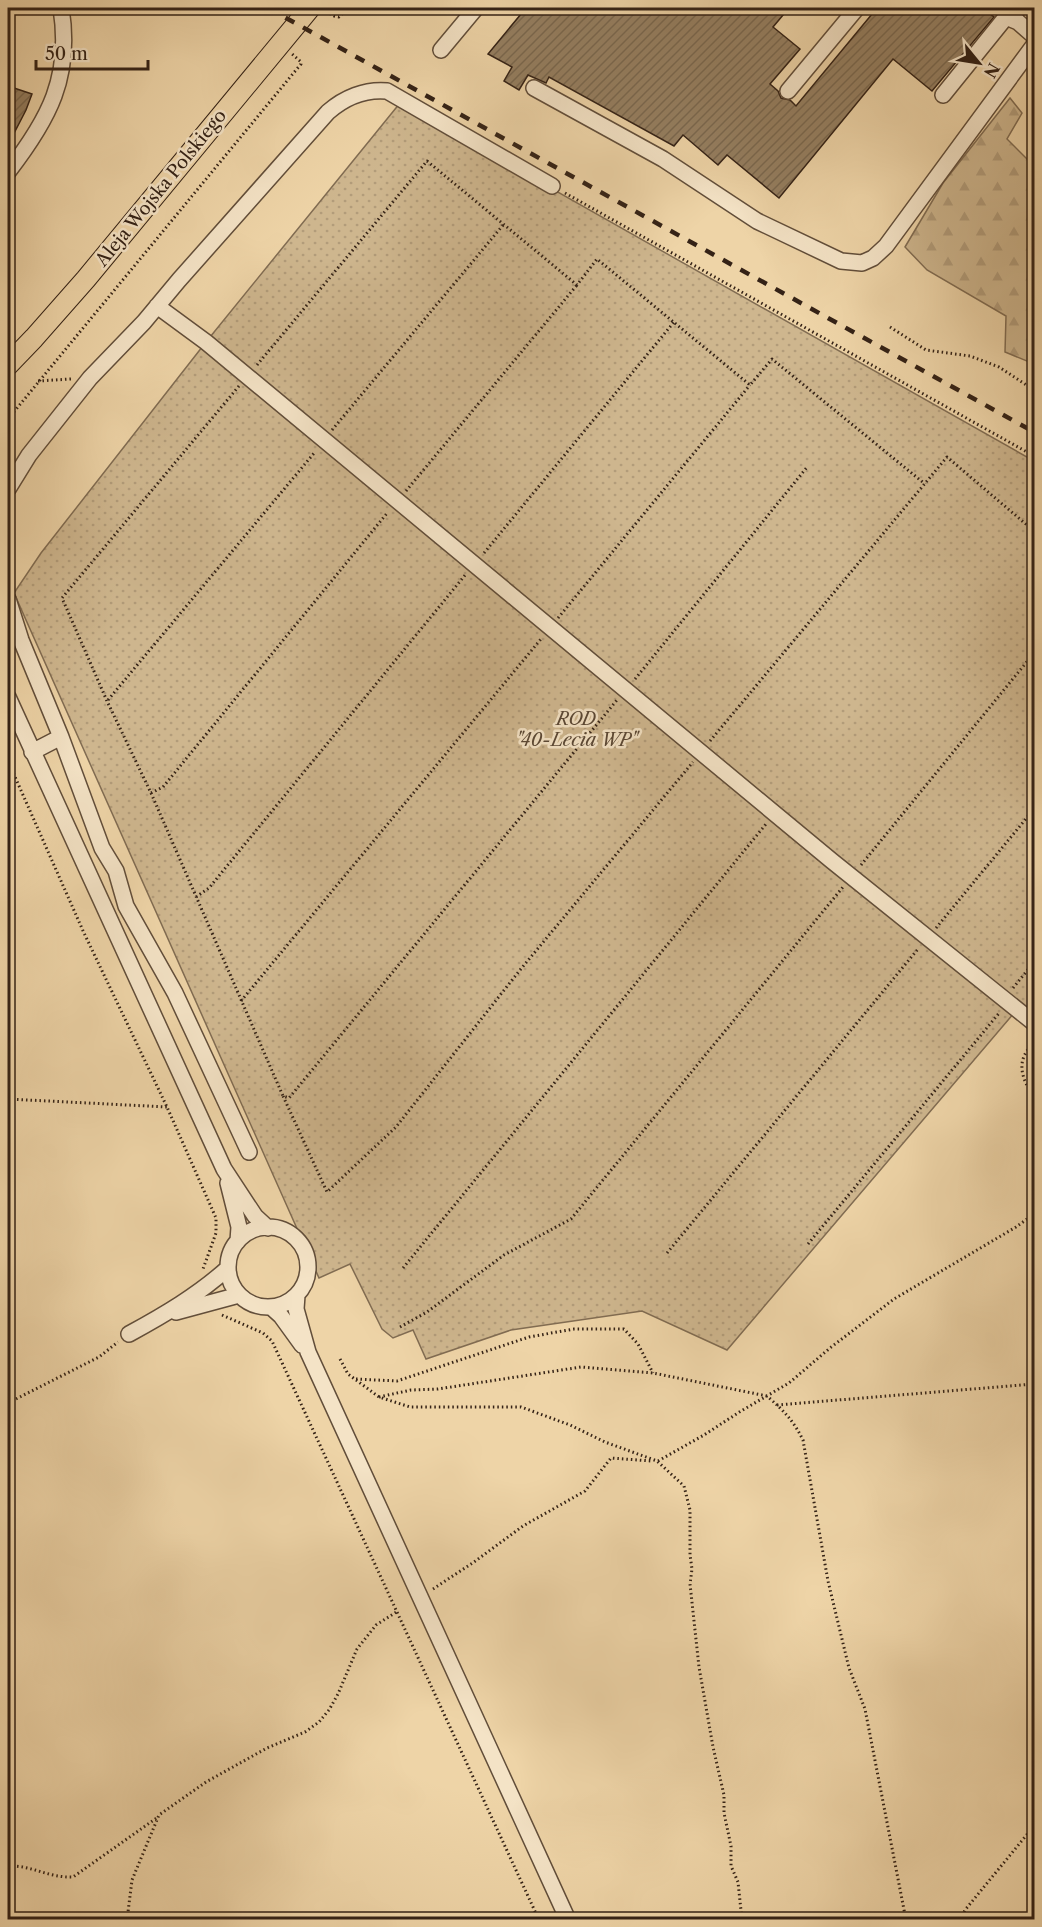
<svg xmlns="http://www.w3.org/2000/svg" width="1042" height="1927" font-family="'Libre Caslon Text',serif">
  <defs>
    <pattern id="forest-firs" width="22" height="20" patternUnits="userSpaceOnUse" patternTransform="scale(1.5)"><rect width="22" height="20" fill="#ceb68e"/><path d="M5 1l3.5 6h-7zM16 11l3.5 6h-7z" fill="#b29c7a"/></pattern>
    <pattern id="garden-dots" width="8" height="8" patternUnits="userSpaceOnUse" patternTransform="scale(1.5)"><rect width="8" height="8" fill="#ceb68e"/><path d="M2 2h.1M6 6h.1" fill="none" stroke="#b29c7a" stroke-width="1.8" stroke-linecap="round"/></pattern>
    <pattern id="building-hatch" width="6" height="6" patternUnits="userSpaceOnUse" patternTransform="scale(1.5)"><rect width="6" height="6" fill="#957f61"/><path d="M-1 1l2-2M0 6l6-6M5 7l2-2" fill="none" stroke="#7a684f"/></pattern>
  </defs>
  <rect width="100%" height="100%" fill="#eed4a7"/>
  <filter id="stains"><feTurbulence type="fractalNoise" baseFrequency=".00333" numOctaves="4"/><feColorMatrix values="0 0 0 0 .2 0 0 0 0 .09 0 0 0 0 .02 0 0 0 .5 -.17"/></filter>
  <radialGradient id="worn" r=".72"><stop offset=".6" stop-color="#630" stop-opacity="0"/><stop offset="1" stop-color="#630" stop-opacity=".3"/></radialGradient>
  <!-- forest -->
  <path fill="url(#forest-firs)" stroke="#816c52" stroke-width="1.5" d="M1010 98 1022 113 1007 139 1034 166V364L1005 352 1006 316 927 270 905 247 943 183Z"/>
  <!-- garden -->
  <path fill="url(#garden-dots)" stroke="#816c52" stroke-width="1.5" d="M400 103 1034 461V1017L1020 1006 727 1350 642 1311 511 1330 426 1359 413 1330 393 1338 382 1329 350 1264 319 1278 14 593 41 553 206 342Z"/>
  <!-- building -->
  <path fill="url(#building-hatch)" stroke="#342216" stroke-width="1.5" d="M526 8H789L773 27 800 49 770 84 778 91 781 98 790 100 796 106 877 8H982L994 17 932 91 893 59 779 198 727 155 718 165 683 135 674 146 549 77 546 83 528 75 519 90 504 81 512 67 488 54Z
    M8 86 32 94 26 110 8 145Z"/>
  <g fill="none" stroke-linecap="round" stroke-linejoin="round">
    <defs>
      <path id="minor" d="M1013 15 1018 22 1034 36
        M441 50 476 8
        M534 88 663 159 757 221 841 261 862 263 873 258 886 246 1034 45
        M788 91 857 8
        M943 95 1006 17 1018 22
        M8 172C49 119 72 77 61 8
        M157 306 206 342 832 861 1034 1023
        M8 489 29 455 90 378 144 322 179 280 328 112C344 98 365 89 387 91L552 186
        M8 599 21 640 61 737 102 848 116 871 126 906 175 993 249 1152
        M8 697 224 1169 255 1216 268 1228
        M32 752 61 737
        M228 1183 239 1227 238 1241
        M228 1267a40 40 0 1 1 80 0a40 40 0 1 1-80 0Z
        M297 1295 296 1309 308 1352 568 1920
        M271 1307 281 1316 302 1345
        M176 1312 239 1295
        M129 1334C164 1315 198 1295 228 1268"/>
      <path id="major" d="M8 365 34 338 86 279 310 8"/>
    </defs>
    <!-- minor casing -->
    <use href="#minor" stroke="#624e3a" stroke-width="18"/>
    <!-- major casing -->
    <use href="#major" stroke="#342216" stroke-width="22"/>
    <!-- path -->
    <path stroke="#342216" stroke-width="3" stroke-dasharray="1.5 3" stroke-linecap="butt" d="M326 11 334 16 339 17 348 8
      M565 193 1034 456
      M890 327 926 350 970 356 999 367 1034 390
      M257 365 427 161 577 285 597 259 750 385 772 359 925 484
      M38 381 71 379
      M239 386 62 598 107 701 151 793 283 1096 289 1098 617 700
      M8 419 301 64V62L292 54
      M332 430 504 224
      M406 491 577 285
      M484 553 674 322
      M558 618 750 385
      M635 679 808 466
      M108 700 315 452
      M710 741 947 457 1034 531
      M8 761 84 933 167 1107 216 1218V1233L203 1269
      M151 793 163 787 388 512
      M861 865 1034 653
      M196 897 209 888 466 574
      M936 928 1034 809
      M1013 988 1034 962
      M241 1001 541 639
      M1034 1043C1015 1060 1021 1078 1034 1097
      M283 1096 327 1192 396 1127 520 970 693 762
      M8 1099 167 1107
      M808 1244 1000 1012
      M667 1253 918 949
      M403 1268 766 824
      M222 1315 263 1333 272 1341 539 1920
      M400 1327 427 1312 504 1255 571 1219 843 887
      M340 1359 348 1374 379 1397 410 1407H521L570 1425 605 1442 657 1461 684 1486 690 1510V1555L692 1569 690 1584 699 1667 713 1747 724 1795V1813L731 1846V1866L738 1882 742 1920
      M356 1379 397 1381 529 1337 574 1329H624L638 1344 653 1373
      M379 1397 411 1390 438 1389 581 1367 653 1373 767 1396C784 1411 793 1420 803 1440L828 1581 849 1668 865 1709 906 1920
      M8 1403 99 1357 118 1342
      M777 1405 1034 1384
      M658 1461 704 1435 741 1411 789 1383 830 1348 894 1299 1016 1227 1034 1214
      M433 1589 474 1562 523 1526 585 1491 611 1458 651 1461
      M8 1866C32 1865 48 1878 73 1877L158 1817
      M127 1920 132 1880 159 1815 206 1782 267 1748 305 1732 319 1722 329 1710 338 1694 357 1649 376 1625 398 1611
      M960 1920 965 1910 1034 1826"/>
    <!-- minor -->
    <use href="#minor" stroke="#f4e3c6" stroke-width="15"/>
    <!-- major -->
    <use href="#major" stroke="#eed4a7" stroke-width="20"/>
    <!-- rail -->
    <path stroke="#342216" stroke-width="4.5" stroke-dasharray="10 10" stroke-linecap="butt" d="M268 8 1034 432"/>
  </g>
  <g text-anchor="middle" stroke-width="5" stroke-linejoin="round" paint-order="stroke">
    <!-- street labels -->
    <g font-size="18" fill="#342216" stroke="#f4e3c6">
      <text transform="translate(161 188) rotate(-51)" y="6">Aleja Wojska Polskiego</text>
    </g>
    <!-- park labels -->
    <g font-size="18" font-style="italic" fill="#5a4734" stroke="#f4e3c6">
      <text x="576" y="725">ROD<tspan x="576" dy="21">"40-Lecia WP"</tspan></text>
    </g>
  </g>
  <!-- margin -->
  <rect width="1042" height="1927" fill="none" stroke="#eed4a7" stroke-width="30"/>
  <rect x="9" y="9" width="1024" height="1909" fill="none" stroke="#342216" stroke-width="3"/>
  <rect x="15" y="15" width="1012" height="1897" fill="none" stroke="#342216" stroke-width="1.5"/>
  <!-- north arrow -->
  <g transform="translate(979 63) rotate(120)" stroke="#f4e3c6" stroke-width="4.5" paint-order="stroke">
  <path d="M0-4.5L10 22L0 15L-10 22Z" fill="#342216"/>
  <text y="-9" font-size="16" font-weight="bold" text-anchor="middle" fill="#342216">N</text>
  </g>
  <!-- scale -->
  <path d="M36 60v9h112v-9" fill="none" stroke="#342216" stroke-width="3"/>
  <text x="45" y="60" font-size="18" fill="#342216" stroke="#f4e3c6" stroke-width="4.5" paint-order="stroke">50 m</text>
  <rect width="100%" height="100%" filter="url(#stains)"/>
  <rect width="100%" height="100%" fill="url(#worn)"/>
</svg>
